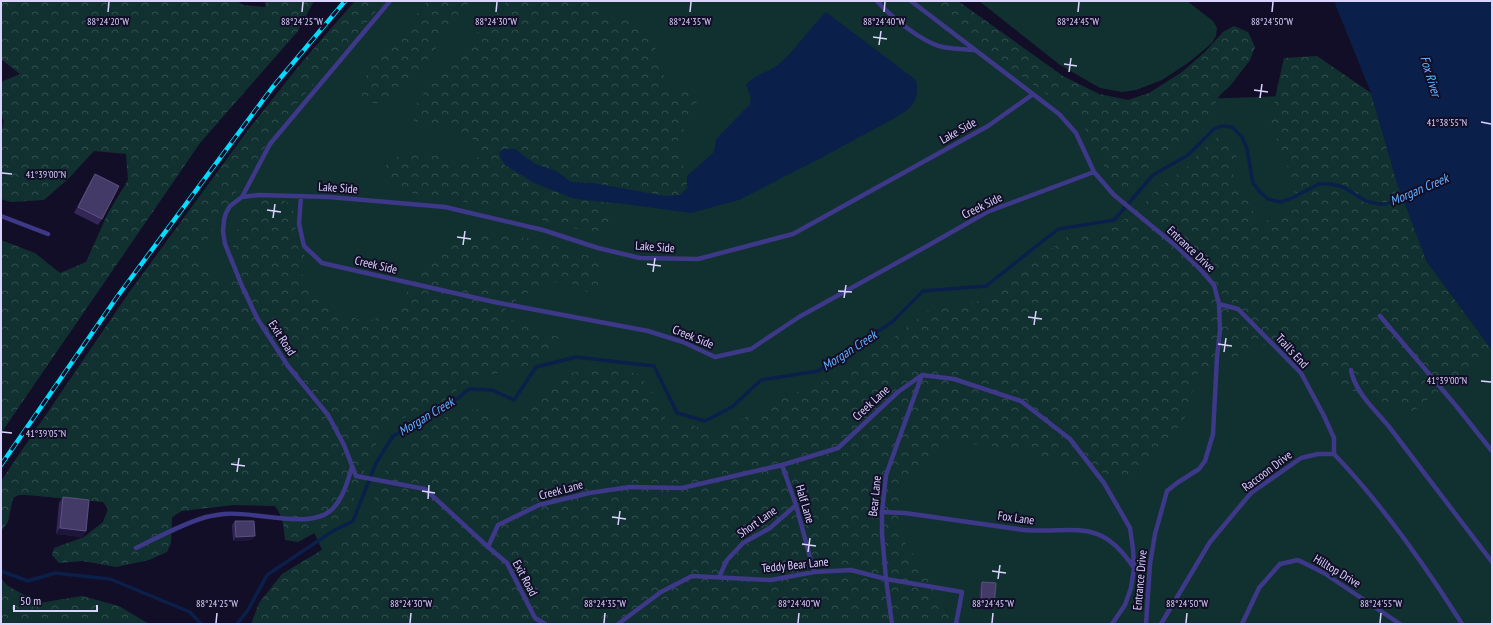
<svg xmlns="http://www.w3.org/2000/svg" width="1493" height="625" font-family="'PT Sans Narrow',sans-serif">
  <defs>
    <pattern id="forest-crowns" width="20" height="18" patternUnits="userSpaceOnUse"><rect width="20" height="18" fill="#113131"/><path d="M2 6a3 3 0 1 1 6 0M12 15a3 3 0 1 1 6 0" fill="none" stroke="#334e50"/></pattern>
  </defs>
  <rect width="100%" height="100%" fill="#130e27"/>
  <!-- green -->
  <path fill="#113131" d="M378 1H950L1052 73 1111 102 1371 93 1397 183 1427 262 1492 350V624H356L185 251 247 158Z
    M979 1H1187L1213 21 1217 28 1216 36 1212 43 1188 63 1162 80 1136 90 1122 92 1100 88 1060 65Z"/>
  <!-- forest -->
  <path fill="url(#forest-crowns)" d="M1 1H237L243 5 265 7 266 1H314L298 31 200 143 1 433V240L35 253 60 273 86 262 108 213 128 180 126 154 94 151 69 178 44 200 11 202 1 199V134L4 121 1 115V82L20 74 1 59Z
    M355 1H385L282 121 210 233 200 257 203 267 217 277H231L241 264 233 247 234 236 252 202 261 197 278 199 287 202 293 207 294 220 297 235 306 260 301 272 308 285 317 296 337 312 366 322 391 313 399 307 418 272 431 259 447 248 488 231 535 240 596 258 603 268 596 292H587L575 284 553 282 545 289 524 294 503 311 506 317 522 325 539 332 556 336 564 341 553 351 527 366 512 372H500L475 379 454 392 442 402 428 410 394 421 381 435 369 458 350 509 342 518 298 542 285 540C284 527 283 517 275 506L234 505 182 511 172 517 171 543 167 552 149 560 116 567 83 561 59 563 52 555 54 548 84 537 103 522 108 509 103 502 26 495H19L13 498 8 522 2 530H1V481L128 294 248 130 302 62Z
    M428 1H470L410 84 390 103H369L362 96 363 83 369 70Z
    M508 1H596L604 15 628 17 656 49 663 74 673 92 691 90 698 94 696 106 677 142C680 158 687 172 687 188L680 195 665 196 593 183 571 182 556 171 535 164 515 149H503L500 154 505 165 575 199 610 203 611 214 606 236 472 203 411 193 396 188 386 176V163L403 154 442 156 471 164 478 157 480 145 463 132 414 121 412 111 435 76Z
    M926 1H958L1063 76 1099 94 1128 100 1149 93 1182 72 1205 52 1223 32 1234 26 1248 32 1255 47 1250 60 1230 86 1220 95 1210 112 1211 118 1207 126 1190 141 1149 167 1125 191 1111 179 1079 117 1024 78Z
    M1317 56 1371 93 1397 183 1427 262 1492 350 1412 412 1330 383 1287 336 1198 372 1183 423 1124 479 1012 448 951 442 899 481V533L945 604 969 624H251L259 603 282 574 363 525 372 512 375 496 388 464 417 439 450 413 480 409 502 413 521 415 534 397 560 377 597 365 638 374 653 393 666 419 717 432 783 398 850 371 928 311 984 300 1067 237 1095 232 1118 224 1142 206 1157 189 1187 167 1200 152 1218 137 1229 138 1237 152 1233 174 1260 223 1299 208 1288 168 1270 121 1284 58Z
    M1 579 8 586 39 603 82 596 119 606 149 624H1Z"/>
  <!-- water -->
  <path fill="#0a204a" d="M1334 1H1492V350L1427 262 1397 183 1371 93Z
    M826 12 916 80C919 97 916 104 902 114L821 158 739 200 691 213 625 204 575 199 534 183 505 165 499 154 503 149H515L535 164 556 171 571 182 593 183 665 196 680 195 687 188V176L714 152 716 139 750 104 751 98 746 85C753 76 765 73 775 67 795 52 808 29 826 12Z"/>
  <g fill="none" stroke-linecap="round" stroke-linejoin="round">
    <!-- stream -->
    <path stroke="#0a204a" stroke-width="3.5" d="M1 571 28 581 55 573 110 579 190 612 201 624
      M237 624 248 610 267 575 333 531 353 521 376 463 393 436 447 407 469 389 492 390 514 400 536 367 576 357 654 366 677 413 705 421 732 407 761 380 818 371 892 322 923 291 986 286 1058 229 1114 220 1153 175 1188 155 1214 129 1221 126 1232 127 1242 137 1247 149 1253 183 1260 192 1268 199 1280 202 1290 199 1319 184H1331L1343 187 1366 201 1379 204H1386L1406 196"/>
    <!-- lane -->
    <path stroke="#3d3888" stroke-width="4.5" d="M390 1 270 144 242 197 230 206 226 213 224 220 223 232 225 244 242 286 257 318 288 366 328 415 344 445 356 476 425 489 488 547 507 563 535 618 545 624
      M877 1C891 17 923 43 943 47 953 49 964 49 974 50
      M911 1 1059 114 1076 133 1094 172 1114 195 1176 246 1200 269 1214 285 1219 304 1220 330 1217 357 1213 434 1205 461 1199 469 1177 483 1167 491 1155 534 1150 564 1146 624
      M301 196 299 224 304 246 322 263 494 302 648 331 683 342 715 357 751 349 799 317 929 245 987 212 1094 172
      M242 197 259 195 329 197 445 207 543 230 598 248 640 258 698 259 793 234 988 126 1032 95
      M1 216 48 234
      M1219 304 1238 309 1301 373 1323 414 1334 438V454
      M1380 316 1457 407 1492 451
      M1351 370C1355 393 1376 410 1390 428 1424 472 1458 517 1492 562
      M782 465 796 505 814 572
      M882 512 905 513 1024 530C1075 534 1100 516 1134 568
      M488 547 498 525 539 505 589 493 630 487 682 488 782 465 838 448 898 392 922 375 954 379 1021 401 1070 439 1104 483 1130 528 1133 549 1134 568 1131 588 1125 605 1112 624
      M136 548C157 538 180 525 203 518 209 516 217 515 224 514 254 510 315 533 335 506 344 495 348 480 352 467
      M719 577 727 560 743 543 770 528 796 505
      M618 624 661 592 692 576 771 580 814 572 851 570 886 579 962 592 956 624
      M892 624 886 579 882 534V512L886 475 922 375
      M1161 624 1210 542 1251 493 1301 458 1318 454H1334C1383 505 1424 564 1462 624
      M1242 624 1259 588 1280 564 1298 560 1324 573 1400 624"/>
    <defs>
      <path id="rail" d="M1 465 117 297 272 88 345 1"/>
    </defs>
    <!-- rail casing -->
    <use href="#rail" stroke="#0df" stroke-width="4.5"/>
    <!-- rail -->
    <use href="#rail" stroke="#130e27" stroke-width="3" stroke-dasharray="9" stroke-linecap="butt"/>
  </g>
  <!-- wall -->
  <path fill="#322756" d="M95 174 102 219 98 225 74 213 91 180Z
    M63 497 86 531 82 537 56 534 59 503Z
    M235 521 252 540 233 541 232 525Z
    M982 582 992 610 978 609 980 586Z"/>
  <!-- shaded-wall -->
  <path fill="#1e153b" d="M60 528 86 531 82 537 56 534Z
    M255 536 252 540 233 541 236 537Z
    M981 605 994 606 992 610 978 609Z"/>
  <!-- building -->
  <path fill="#443a68" stroke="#5b5280" d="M95 174 119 186 102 219 78 207Z
    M63 497 89 500 86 531 60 528Z
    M235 521H254L255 536 236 537Z
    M982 582 996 583 994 606 981 605Z"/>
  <!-- ticks -->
  <path fill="none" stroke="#dad4ff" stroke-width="1.5" d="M108 12 109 2M302 12 303 2M496 12 497 2M690 12 691 2M884 12 885 2M1078 12 1079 2M1272 12 1273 2M873 37 887 39M879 45 881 31M1064 64 1077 66M1069 72 1071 58M1254 90 1268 92M1260 98 1262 84M1481 122 1491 124M2 173 12 174M267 210 281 212M273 218 275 204M457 237 471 239M463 245 465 231M647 264 661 266M653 272 655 258M838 291 852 292M844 298 846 285M1028 317 1042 319M1034 325 1036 311M1218 344 1232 346M1224 352 1226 338M1481 381 1491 382M2 432 12 433M231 464 245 466M237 472 239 458M422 491 435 493M428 499 429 485M612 517 626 519M618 525 620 511M802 544 816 546M808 552 810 538M992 571 1006 573M998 579 1000 565M216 623 217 613M410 623 411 613M604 623 605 613M798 623 799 613M992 623 993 613M1186 623 1187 613M1380 623 1381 613"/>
  <g text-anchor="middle" stroke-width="4" stroke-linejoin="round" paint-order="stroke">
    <!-- street labels -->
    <g font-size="12" fill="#dad4ff" stroke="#130e27">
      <text transform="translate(958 131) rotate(-29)" y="4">Lake Side</text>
      <text transform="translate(338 188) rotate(4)" y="4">Lake Side</text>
      <text transform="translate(982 206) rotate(-26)" y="4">Creek Side</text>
      <text transform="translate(655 247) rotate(4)" y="4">Lake Side</text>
      <text transform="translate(1191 249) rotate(43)" y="4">Entrance Drive</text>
      <text transform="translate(376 265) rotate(13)" y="4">Creek Side</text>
      <text transform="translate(693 337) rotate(22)" y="4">Creek Side</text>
      <text transform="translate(282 338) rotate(57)" y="4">Exit Road</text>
      <text transform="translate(1292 351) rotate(47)" y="4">Trail's End</text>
      <text transform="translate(871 403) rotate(-43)" y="4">Creek Lane</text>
      <text transform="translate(1267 471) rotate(-37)" y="4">Raccoon Drive</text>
      <text transform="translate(561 490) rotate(-15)" y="4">Creek Lane</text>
      <text transform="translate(875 496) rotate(-84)" y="4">Bear Lane</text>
      <text transform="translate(805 504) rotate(73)" y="4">Half Lane</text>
      <text transform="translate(1016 518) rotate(8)" y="4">Fox Lane</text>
      <text transform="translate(757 522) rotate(-35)" y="4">Short Lane</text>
      <text transform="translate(795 565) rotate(-6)" y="4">Teddy Bear Lane</text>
      <text transform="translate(1337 571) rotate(31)" y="4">Hilltop Drive</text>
      <text transform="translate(525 578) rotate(62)" y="4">Exit Road</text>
      <text transform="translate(1140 580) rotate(-85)" y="4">Entrance Drive</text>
    </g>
    <!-- water labels -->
    <g font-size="13" font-style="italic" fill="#62b1ff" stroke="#130e27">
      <text transform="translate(1431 76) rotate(73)" y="5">Fox River</text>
      <text transform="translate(1419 189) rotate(-23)" y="5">Morgan Creek</text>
      <text transform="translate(849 350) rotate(-33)" y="5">Morgan Creek</text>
      <text transform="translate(426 416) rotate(-31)" y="5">Morgan Creek</text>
    </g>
  </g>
  <g font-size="10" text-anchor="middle" fill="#dad4ff" stroke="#130e27" stroke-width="4" stroke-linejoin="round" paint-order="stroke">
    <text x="108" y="25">88°24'20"W</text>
    <text x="302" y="25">88°24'25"W</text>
    <text x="496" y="25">88°24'30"W</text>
    <text x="690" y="25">88°24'35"W</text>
    <text x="884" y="25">88°24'40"W</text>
    <text x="1078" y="25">88°24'45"W</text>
    <text x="1272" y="25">88°24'50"W</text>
    <text x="1447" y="126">41°38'55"N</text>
    <text x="46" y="178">41°39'00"N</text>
    <text x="1447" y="384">41°39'00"N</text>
    <text x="46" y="437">41°39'05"N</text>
    <text x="217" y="607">88°24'25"W</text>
    <text x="411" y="607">88°24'30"W</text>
    <text x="605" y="607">88°24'35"W</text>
    <text x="799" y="607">88°24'40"W</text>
    <text x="993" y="607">88°24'45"W</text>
    <text x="1187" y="607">88°24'50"W</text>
    <text x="1381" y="607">88°24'55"W</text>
  </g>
  <!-- border -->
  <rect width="1493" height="625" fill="none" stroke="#dad4ff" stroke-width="4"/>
  <!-- scale -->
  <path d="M14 605v6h83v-6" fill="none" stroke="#dad4ff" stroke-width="2"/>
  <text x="20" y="605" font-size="12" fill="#dad4ff" stroke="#130e27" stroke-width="3" paint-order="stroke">50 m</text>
</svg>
